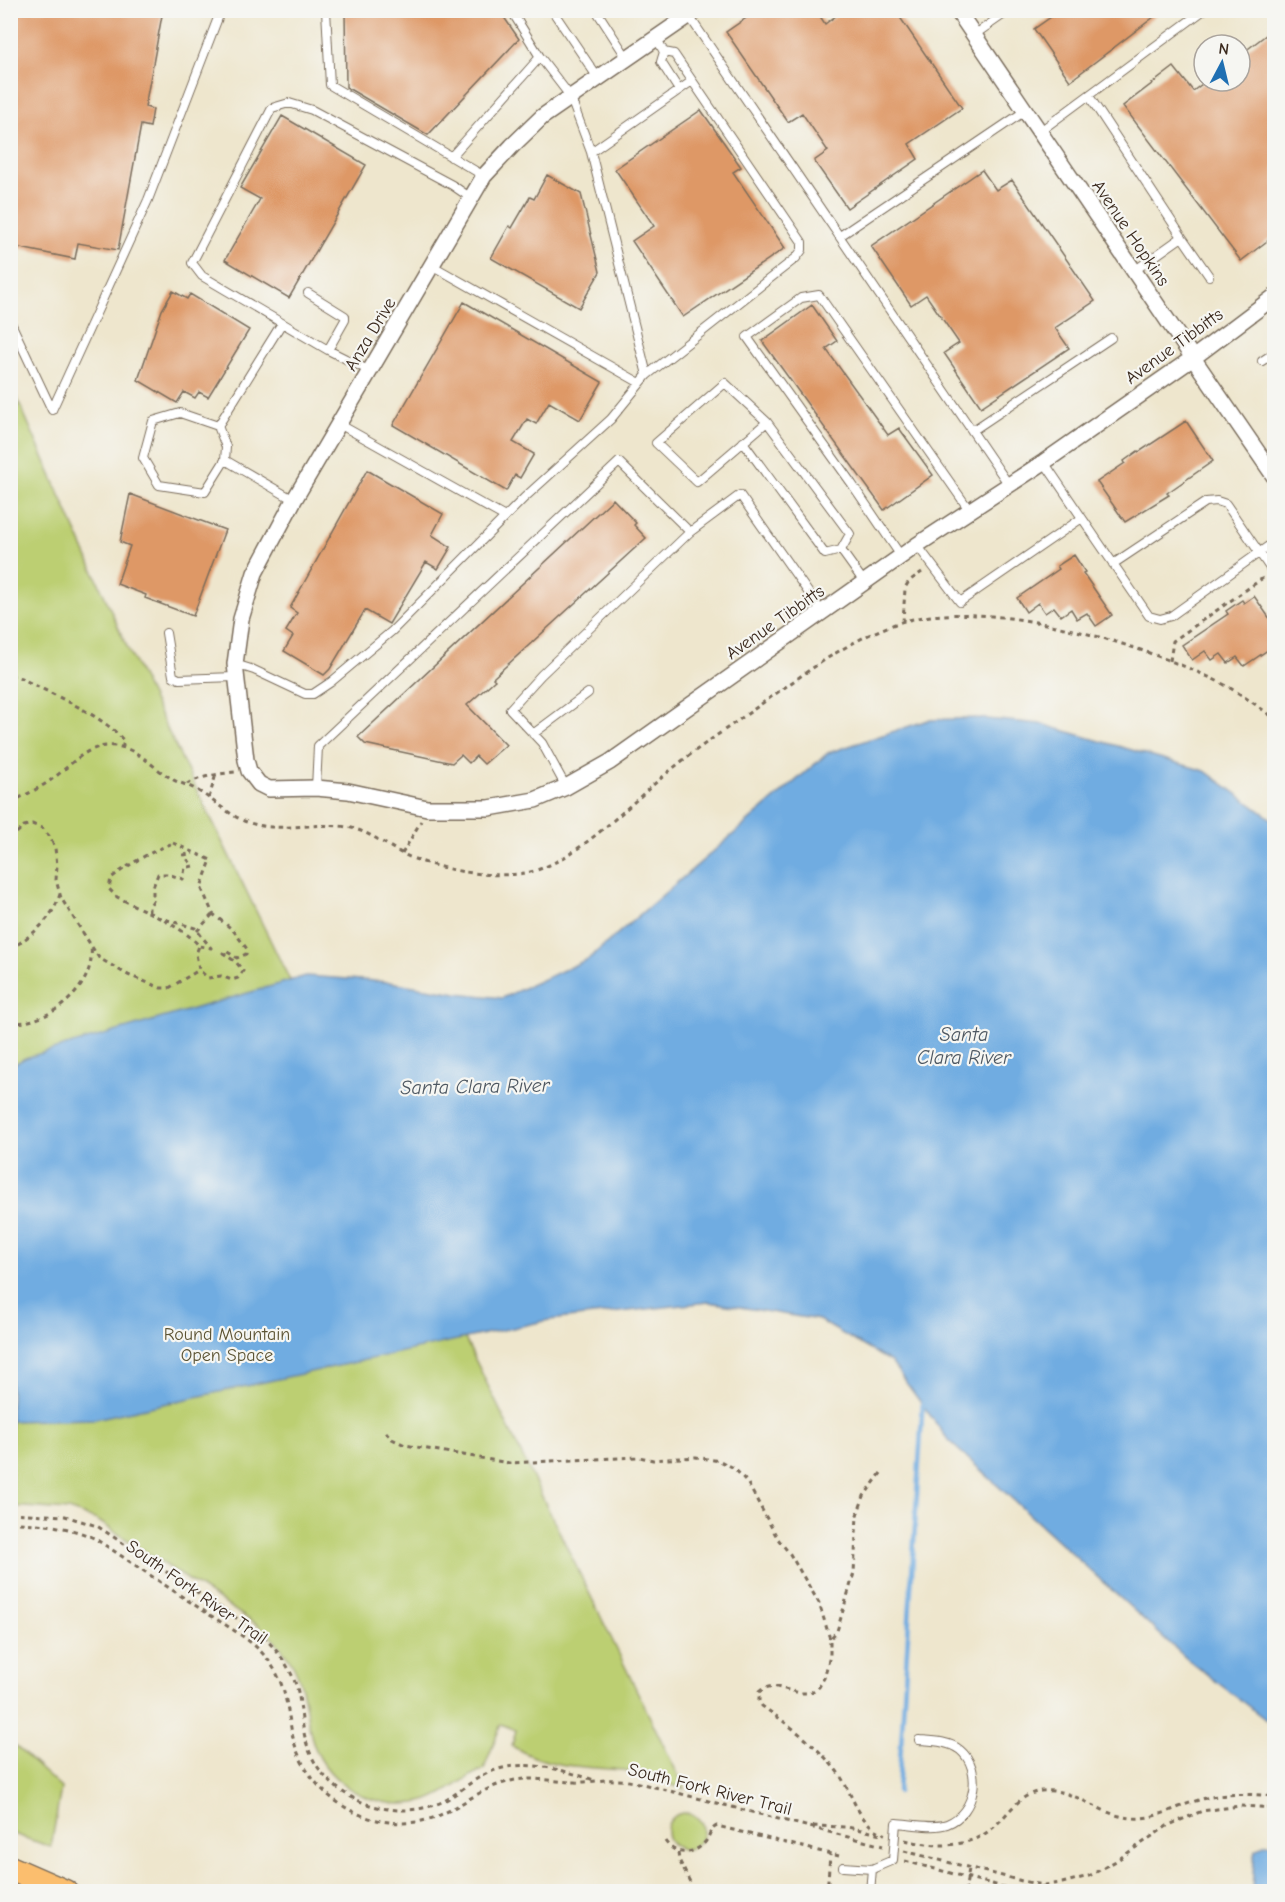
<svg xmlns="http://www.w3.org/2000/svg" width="1285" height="1902" font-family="'Comic Neue',sans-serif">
  <rect width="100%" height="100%" fill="#f6f6f2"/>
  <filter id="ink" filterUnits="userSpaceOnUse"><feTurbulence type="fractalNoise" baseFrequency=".0167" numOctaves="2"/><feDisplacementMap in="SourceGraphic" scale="12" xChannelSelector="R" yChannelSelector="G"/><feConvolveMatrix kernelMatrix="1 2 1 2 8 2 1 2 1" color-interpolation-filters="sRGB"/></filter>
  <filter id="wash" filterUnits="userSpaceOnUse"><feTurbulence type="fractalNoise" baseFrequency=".008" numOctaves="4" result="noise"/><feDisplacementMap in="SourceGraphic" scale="24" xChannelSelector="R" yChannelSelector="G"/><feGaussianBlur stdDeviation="1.35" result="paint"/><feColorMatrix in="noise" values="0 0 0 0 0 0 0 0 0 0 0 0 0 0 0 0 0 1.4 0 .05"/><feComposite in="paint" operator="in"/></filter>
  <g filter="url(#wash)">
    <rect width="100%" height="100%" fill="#eee6cd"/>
    <!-- green -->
    <path fill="#bccf72" stroke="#7c7c48" stroke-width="1.5" d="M10 382 128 649 685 1789C667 1784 641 1773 623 1770 581 1766 550 1769 512 1746L516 1730 501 1724 484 1769C464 1777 448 1794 428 1800 382 1814 328 1789 313 1742 305 1719 307 1694 296 1671 288 1653 274 1639 259 1626L97 1520 68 1510 11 1506Z
      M10 1741 61 1788 51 1847 11 1833Z
      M667 1831a18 18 0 1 1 36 0a18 18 0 1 1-36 0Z"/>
    <!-- water -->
    <path fill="#70ace1" stroke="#566b80" stroke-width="1.5" d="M976 718 1041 724 1205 771 1274 821V1726L1187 1659 949 1441 891 1362 819 1320 709 1302 549 1320 95 1419 11 1421V1066L25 1058 306 976 389 982 457 993 502 998 588 959 828 753 928 720Z
      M1265 1844H1274V1891H1252L1254 1860 1256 1850Z"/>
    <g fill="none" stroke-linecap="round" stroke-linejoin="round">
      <!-- stream -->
      <path stroke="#70ace1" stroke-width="4.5" d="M898 1792 923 1400"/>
    </g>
    <g id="blocks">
      <!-- building -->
      <path fill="#de9866" d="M10 10H163L145 107 153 109 150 127 141 125 118 250 78 243 75 259 10 246Z
        M345 10H499L519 39 428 135 346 87Z
        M758 10H816L825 24 844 10H895L962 108 909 144 918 159 847 208 814 161 828 151 802 113 788 122 726 32Z
        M1061 10H1163L1070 81 1034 29Z
        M1275 28V235L1241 261 1123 106 1174 67 1193 91 1206 81H1240V55Z
        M701 110 741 167 733 172 785 248 683 317 632 241 654 226 615 169Z
        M282 116 366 165 289 298 225 260 260 199 240 188Z
        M982 170 996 190 1012 180 1095 301 1055 328 1069 348 981 407 944 353 959 343 926 295 911 305 871 246Z
        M547 175 581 194 600 272 579 308 491 258 509 226 512 228 530 197 534 199Z
        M173 291 187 299 190 294 249 330 208 397 199 392 195 398 184 392 177 403 138 380 162 310Z
        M464 302 602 382 580 420 549 402 536 424 527 419 513 442 534 454 520 478 515 475 506 491 393 425Z
        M812 305 837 341 826 349 888 435 899 428 933 475 884 510 762 341Z
        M1186 421 1213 461 1167 493 1169 495 1125 522 1097 482 1125 463 1124 461 1138 451 1139 452Z
        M367 470 443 514 432 535 451 547 438 569 426 562 389 624 365 610 330 669 324 675 284 651 293 636 286 631 297 613 290 608Z
        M130 494 225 530 193 616 145 598 146 595 117 584 130 546 120 542Z
        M613 499 636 523 634 525 646 538 493 678 495 680 467 705 506 745 484 764 476 756 469 763 461 755 452 763 365 744 358 737Z
        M1074 555 1085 572 1083 573 1112 615 1096 626 1087 613 1077 619 1071 609 1061 616 1054 607 1045 613 1038 603 1026 612 1017 598 1059 569 1057 566Z
        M1254 596 1275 626V645L1244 666 1237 657 1228 663 1221 654 1212 660 1205 651 1192 660 1182 645 1228 614 1226 611 1242 600 1244 603Z"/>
    </g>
  </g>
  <g filter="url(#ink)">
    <use href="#blocks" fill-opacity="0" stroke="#7a6c5b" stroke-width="1.5"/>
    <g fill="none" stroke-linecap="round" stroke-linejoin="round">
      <defs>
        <path id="service" d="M326 10 330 85 484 176
          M511 10 540 57 570 96 591 152 692 81
          M552 10 598 78
          M596 10 627 58
          M689 16 1009 485
          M974 35 1010 10
          M657 39 664 52 661 62 679 90
          M1089 96 1182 237 1134 271
          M1039 132 1204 10
          M591 152 647 375
          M451 157 540 57
          M840 236 1025 111
          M1182 237 1209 276
          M433 266 640 383
          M308 293 345 316V320L328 350
          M10 321 52 410 148 200 221 10
          M282 323 218 426 180 413 153 421 143 458 159 485 205 492 225 460 294 500
          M1262 361 1274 353
          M370 371 328 350 202 276 192 263 272 108 289 103 312 110 452 185 471 198
          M339 424 505 517
          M218 426 226 447 225 460
          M972 431 1111 338
          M743 442 825 554 841 550 850 534 767 422 725 383 656 443 697 482 767 422
          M1082 518 1149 616 1160 619 1171 616 1274 542
          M690 532 740 495 822 612
          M917 545 960 602 1082 518 1044 462
          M841 550 864 582
          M901 556 852 484 747 337 801 298 819 295 970 511
          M1113 564 1206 502 1217 501 1226 504 1274 574
          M166 633 173 676 179 679 235 677
          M235 664 254 670 305 694H313L331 682 392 631 524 498 611 419 647 375 796 258 802 250V242L674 54 664 52
          M533 734 588 693
          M316 788 318 746 619 462 690 532 541 675 510 709 542 743 566 787
          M843 1867 872 1869 870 1892
          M872 1869 893 1860 896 1823C911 1824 933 1829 947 1824 976 1813 983 1769 960 1750 949 1741 932 1741 919 1740"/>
        <path id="minor" d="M697 10 542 117 512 146 484 176 294 500 255 573 241 619 235 664 246 760 249 771 259 784 269 789 316 788 348 791 427 808H489L535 800 566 787 610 762 917 545 1044 462 1193 358 1274 297
          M957 10 1193 358 1274 476"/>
        <path id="primary" d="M10 1868 65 1892"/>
      </defs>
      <!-- service casing -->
      <use href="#service" stroke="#7a6c5b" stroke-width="10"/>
      <!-- minor casing -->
      <use href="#minor" stroke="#7a6c5b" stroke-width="18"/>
      <!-- primary casing -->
      <use href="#primary" stroke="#7a6c5b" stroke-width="27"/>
      <!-- path -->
      <path stroke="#7a6c5b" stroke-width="3" stroke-dasharray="4.5 4.5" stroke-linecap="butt" d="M903 622 905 588 909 581 922 572
        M1170 661 1173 641 1263 578
        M10 675 21 678C52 695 102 714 123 740V747
        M187 784C202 776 218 774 235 772
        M209 798 216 774
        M10 802C24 796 36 790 48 782 68 769 83 747 107 746 134 744 148 764 169 777 177 783 186 784 195 789 211 798 224 811 242 820 275 835 312 821 347 827 369 831 385 845 405 855 438 870 494 880 530 872 579 860 632 801 672 769 701 745 734 724 764 702 807 672 848 640 898 623 984 595 1135 642 1215 680 1236 690 1255 704 1274 718
        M10 839 24 826 32 824 42 828 50 837 55 848 57 865 56 880 61 898 99 958 128 975 161 988H169L199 970
        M173 843 211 860 201 887 213 914 233 930 247 949 246 954 237 958 226 951 223 953 236 962 243 971 238 978 232 980 221 976 208 978 199 970 196 954 199 946C185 927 140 909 117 897L109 889 111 878C131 863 150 852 173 843Z
        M402 854 421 821
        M149 912V906L153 901V887L158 874H168L183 879 185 868 193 866 184 855 193 853
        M157 917 195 928 211 948 199 946
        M197 931 212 915
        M10 949C33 935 52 920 60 894
        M10 1023C49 1025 96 988 91 947
        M386 1432 392 1439 405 1445 509 1463 639 1457 653 1460 696 1457 720 1461 734 1468 747 1482 778 1539 790 1554 819 1603 830 1639
        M881 1473 864 1496 857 1515 854 1573 837 1631 830 1639V1656L824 1678 819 1687 810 1693H800L773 1686 764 1688 759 1692V1701L762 1706C789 1725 815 1744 836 1770 853 1791 856 1824 885 1834
        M10 1513 65 1516 97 1526 262 1635C279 1652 295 1673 299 1697 302 1714 302 1733 309 1750 327 1798 387 1821 434 1805 451 1800 464 1786 480 1777 516 1756 557 1768 594 1780
        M10 1523C40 1523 67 1526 94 1538 131 1562 167 1587 204 1611 227 1627 255 1640 271 1664 286 1686 287 1708 292 1733 301 1780 342 1817 389 1822 444 1829 462 1794 507 1782 530 1775 552 1782 575 1782 589 1783 602 1779 616 1780 625 1780 634 1782 643 1784L883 1846
        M813 1826 847 1827 881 1834
        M905 1840C937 1848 973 1849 998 1823 1011 1810 1021 1794 1041 1791 1075 1787 1099 1816 1132 1818 1157 1820 1179 1805 1202 1799 1225 1793 1251 1794 1274 1796
        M665 1841C675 1856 694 1856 706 1841 710 1835 710 1829 717 1826L839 1856
        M904 1851 1022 1881 1043 1885 1062 1883 1089 1876 1116 1861 1167 1826 1202 1811 1240 1806 1274 1808
        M678 1853 679 1860 695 1892
        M905 1861 1022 1892
        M1043 1885V1892
        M827 1892 830 1855
        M894 1892V1891
        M965 1892 969 1869"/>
      <!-- service -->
      <use href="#service" stroke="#fff" stroke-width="8"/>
      <!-- minor -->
      <use href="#minor" stroke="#fff" stroke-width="15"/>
      <!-- primary -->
      <use href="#primary" stroke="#fbbe6e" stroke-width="24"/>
    </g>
  </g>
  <g text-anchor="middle" stroke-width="4.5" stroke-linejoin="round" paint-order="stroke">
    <!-- street labels -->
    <g font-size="18" fill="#3b2a1e" stroke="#f6f6f2">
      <text transform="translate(1131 233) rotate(56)" y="6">Avenue Hopkins</text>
      <text transform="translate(370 334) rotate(-59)" y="6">Anza Drive</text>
      <text transform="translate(1174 346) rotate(-36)" y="6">Avenue Tibbitts</text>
      <text transform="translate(775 622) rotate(-35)" y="6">Avenue Tibbitts</text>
      <text transform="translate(197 1592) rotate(35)" y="6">South Fork River Trail</text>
      <text transform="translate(710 1789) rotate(14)" y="6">South Fork River Trail</text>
    </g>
    <!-- park labels -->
    <g font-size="18" fill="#5b5333" stroke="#f6f6f2">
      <text x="227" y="1340">Round Mountain<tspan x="227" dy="21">Open Space</tspan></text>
    </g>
    <!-- water labels -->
    <g font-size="20" font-style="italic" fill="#4e5862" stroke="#f6f6f2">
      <text x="964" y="1041">Santa<tspan x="964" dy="23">Clara River</tspan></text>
      <text transform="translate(475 1086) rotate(-1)" y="7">Santa Clara River</text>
    </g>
  </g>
  <!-- margin -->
  <rect width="1285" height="1902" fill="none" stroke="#f6f6f2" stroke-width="36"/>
  <!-- north arrow -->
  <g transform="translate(1222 63) rotate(7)"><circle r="28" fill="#f6f6f2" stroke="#aba49d" stroke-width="1.5"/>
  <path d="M0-4.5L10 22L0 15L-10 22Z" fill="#1f6fb2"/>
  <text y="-9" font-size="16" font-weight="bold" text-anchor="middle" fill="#3b2a1e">N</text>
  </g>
</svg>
